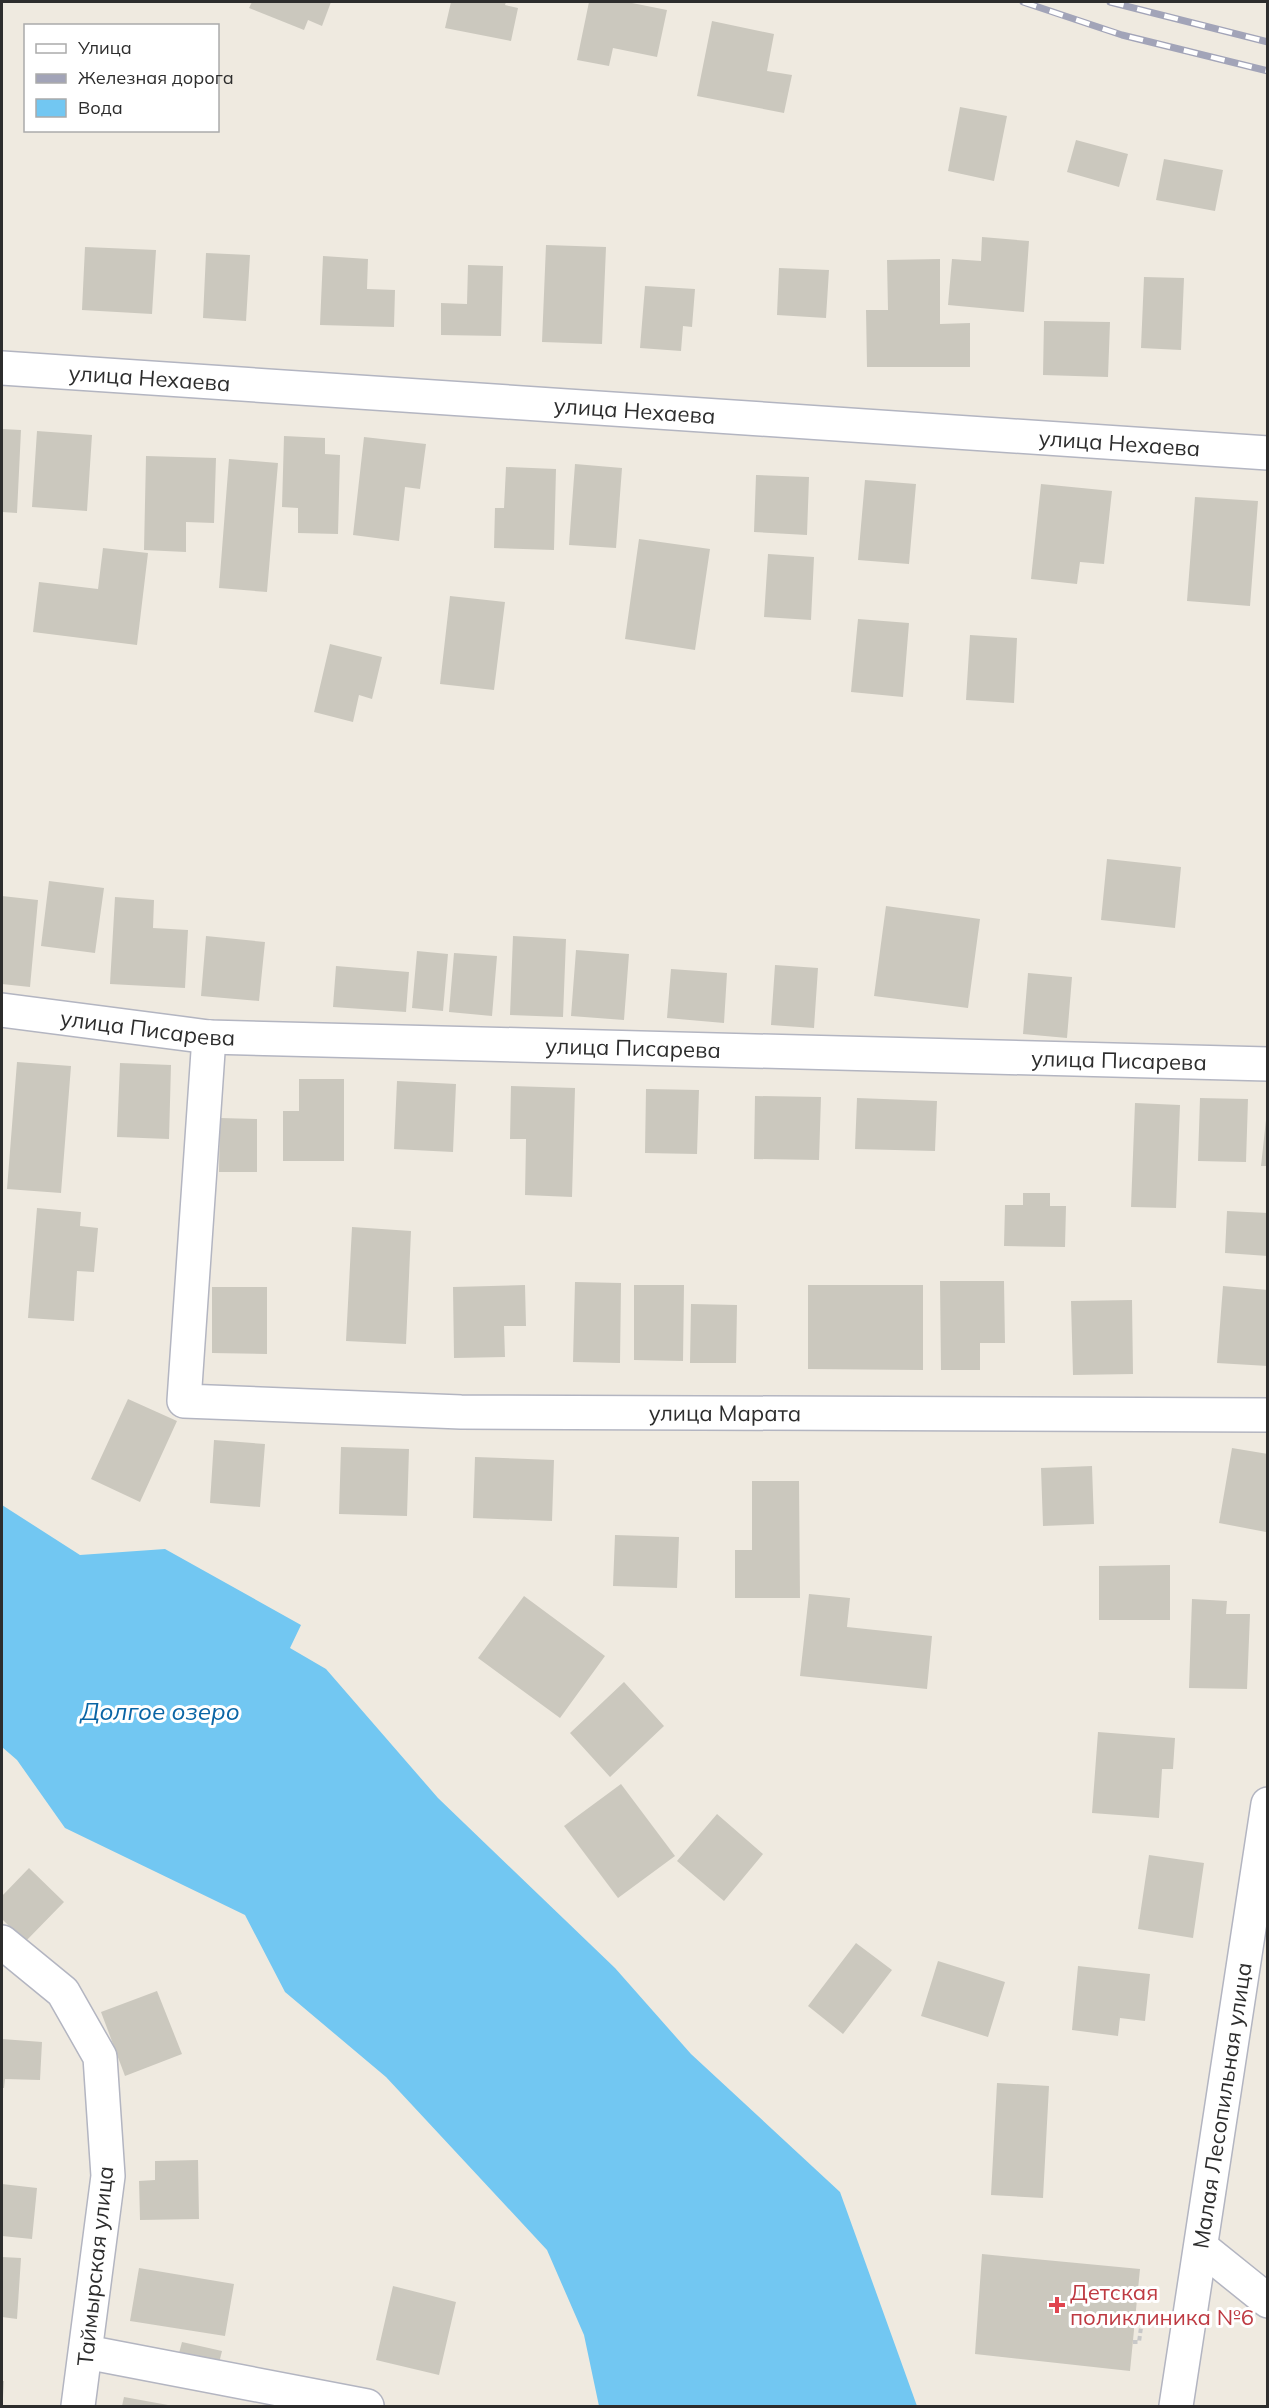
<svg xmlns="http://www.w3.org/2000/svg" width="1269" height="2408" font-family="Mulish,sans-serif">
  <rect width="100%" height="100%" fill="#efeae0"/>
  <!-- water -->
  <path fill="#72c7f2" d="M2 1505 80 1555 165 1549 301 1625 290 1648 326 1669 438 1798 615 1968 691 2054 840 2192 917 2406H599L584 2335 547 2250 386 2077 285 1992 245 1915 65 1828 17 1760 2 1747Z"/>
  <!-- building -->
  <path fill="#cbc8be" d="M252 2H331L322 26 308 20 304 30 249 8Z
    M451 2H506L505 5 518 8 511 41 445 28Z
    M589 2H627L667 10 657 57 613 48 609 66 577 60Z
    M712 21 774 34 767 71 792 75 784 113 697 96Z
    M960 107 1007 116 994 181 948 171Z
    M1076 140 1128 154 1119 187 1067 172Z
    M1164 159 1223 170 1215 211 1156 200Z
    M982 237 1029 241 1024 312 948 305 952 259 981 261Z
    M546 245 606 247 602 344 542 342Z
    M85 247 156 250 152 314 82 310Z
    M206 253 250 255 246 321 203 318Z
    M323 256 368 259 367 289 395 290 394 327 320 325Z
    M940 259V324L970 323V367H867L866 310H888L887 260Z
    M468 265 503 266 501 336 441 335V303L467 304Z
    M779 268 829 270 826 318 777 315Z
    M1144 277 1184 278 1181 350 1141 348Z
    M645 286 695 289 692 327 683 326 681 351 640 348Z
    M1044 321 1110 322 1108 377 1043 375Z
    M2 429 21 430 17 513 2 512Z
    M37 431 92 435 87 511 32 507Z
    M284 436 325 438V454L340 455 338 534 298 533V508L282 507Z
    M364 437 426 444 420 489 405 487 399 541 353 535Z
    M146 456 216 458 214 523 186 522V552L144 550Z
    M229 459 278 463 267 592 219 588Z
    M575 464 622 468 616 548 569 545Z
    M506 467 556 469 554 550 494 548 495 508H504Z
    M756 475 809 477 807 535 754 532Z
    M865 480 916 484 909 564 858 560Z
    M1041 484 1112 491 1104 564 1080 562 1077 584 1031 579Z
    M1195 497 1258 501 1250 606 1187 601Z
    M639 539 710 549 695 650 625 639Z
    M103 548 148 553 137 645 33 632 39 582 98 589Z
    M768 554 814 557 811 620 764 617Z
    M450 596 505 602 494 690 440 684Z
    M858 619 909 623 903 697 851 692Z
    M970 635 1017 638 1014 703 966 700Z
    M330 644 382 657 372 699 359 695 353 722 314 712Z
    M1107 859 1181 867 1175 928 1101 920Z
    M49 881 104 888 95 953 41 946Z
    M2 896 38 900 30 987 2 984Z
    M115 897 154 900 153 928 188 930 185 988 110 984Z
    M886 906 980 919 968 1008 874 996Z
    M206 936 265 942 259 1001 201 996Z
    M513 936 566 939 563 1017 510 1015Z
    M576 950 629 954 624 1020 571 1016Z
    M417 951 448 954 443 1011 412 1008Z
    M454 953 497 956 492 1016 449 1012Z
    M775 965 818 968 814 1028 771 1025Z
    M336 966 409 972 406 1012 333 1007Z
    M671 969 727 973 724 1023 667 1018Z
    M1028 973 1072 977 1067 1038 1023 1034Z
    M17 1062 71 1066 61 1193 7 1189Z
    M120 1063 171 1065 169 1139 117 1137Z
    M299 1079H344V1161H283V1111H299Z
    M397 1081 456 1084 453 1152 394 1149Z
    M511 1086 575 1088 572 1197 525 1195 526 1139H510Z
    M646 1089 699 1090 697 1154 645 1153Z
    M755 1096 821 1097 819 1160 754 1159Z
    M857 1098 937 1101 935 1151 855 1149Z
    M1200 1098 1248 1099 1246 1162 1198 1161Z
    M1135 1103 1180 1105 1176 1208 1131 1207Z
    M220 1118 257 1119V1172H219Z
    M1266 1120H1268V1166H1261Z
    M1023 1193H1050V1206H1066L1065 1247 1004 1246 1005 1205H1023Z
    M37 1208 81 1212 80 1226 98 1228 94 1272 77 1271 74 1321 28 1318Z
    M1227 1211 1268 1213V1256L1225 1253Z
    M352 1227 411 1231 406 1344 346 1341Z
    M940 1281H1004L1005 1343H980V1370H941Z
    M575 1282 621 1283 620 1363 573 1362Z
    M525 1285 526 1326H504L505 1357 454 1358 453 1287Z
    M634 1285H684L683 1361 634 1360Z
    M808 1285H923V1370L808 1369Z
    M1223 1286 1268 1290V1366L1217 1363Z
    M212 1287H267V1354L212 1353Z
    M1132 1300 1133 1374 1073 1375 1071 1301Z
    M691 1304 737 1305 736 1363H690Z
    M128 1399 177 1421 140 1502 91 1479Z
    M214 1440 265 1444 260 1507 210 1503Z
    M341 1447 409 1449 407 1516 339 1514Z
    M1232 1448 1268 1454 1266 1532 1219 1523Z
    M475 1457 554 1460 552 1521 473 1518Z
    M1092 1466 1094 1524 1043 1526 1041 1468Z
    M752 1481H799L800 1598H735V1550H752Z
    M615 1535 679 1537 677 1588 613 1586Z
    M1170 1565V1620H1099V1566Z
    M809 1594 850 1598 847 1627 932 1636 927 1689 800 1676Z
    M524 1596 605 1656 560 1718 478 1658Z
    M1192 1599 1227 1601 1226 1614H1250L1247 1689 1189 1688Z
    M624 1682 664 1726 610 1777 570 1733Z
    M1098 1732 1175 1738 1173 1769H1162L1159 1818 1092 1813Z
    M621 1784 675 1856 618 1898 564 1826Z
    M717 1814 763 1854 724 1901 677 1861Z
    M1149 1855 1204 1863 1193 1938 1138 1929Z
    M29 1868 64 1902 25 1942 2 1919V1896Z
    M856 1943 892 1970 843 2034 808 2006Z
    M938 1961 1005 1982 988 2037 921 2016Z
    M1078 1966 1150 1974 1145 2021 1120 2018 1118 2036 1072 2030Z
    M157 1991 182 2054 125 2076 101 2012Z
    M2 2039 42 2042 40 2080 5 2079 4 2088H2Z
    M997 2083 1049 2086 1043 2198 991 2195Z
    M198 2160 199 2219 140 2220 139 2181 155 2180V2161Z
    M2 2184 37 2188 32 2239 2 2236Z
    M982 2254 1140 2269 1130 2371 975 2354Z
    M2 2257 21 2258 17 2319 2 2317Z
    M139 2268 234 2284 225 2336 130 2321Z
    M393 2286 456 2302 439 2375 376 2360Z
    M182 2342 222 2351 218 2367 178 2357Z
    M2 2381H4L3 2398H2Z
    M124 2397 168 2405V2406H122Z"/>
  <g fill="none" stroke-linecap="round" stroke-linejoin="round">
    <defs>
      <g id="minor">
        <path id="s1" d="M2 368 1268 453"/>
        <path id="s2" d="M2 1010 209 1037 1268 1064"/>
        <path id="s3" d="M209 1037 184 1401 461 1412 1268 1415"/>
        <path d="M2 1942 63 1992 100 2057 108 2176 78 2406"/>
        <path d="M1201 2247 1268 2301"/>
        <path d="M86 2352 367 2406"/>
        <path id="s4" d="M1176 2406 1268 1804"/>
      </g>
    </defs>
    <!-- minor casing -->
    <use href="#minor" stroke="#b3b5c1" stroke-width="36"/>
    <!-- path -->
    <path stroke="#c8c8c8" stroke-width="4" stroke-dasharray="4.5 3" stroke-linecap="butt" d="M1133 2342H1139L1143 2313"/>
    <!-- minor -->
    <use href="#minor" stroke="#fff" stroke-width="33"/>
    <defs>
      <path id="rail" d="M1023 2 1122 35 1268 71
        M1110 2 1268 42"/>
    </defs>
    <!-- rail casing -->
    <use href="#rail" stroke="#a2a4b8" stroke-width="7"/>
    <!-- rail -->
    <use href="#rail" stroke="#fff" stroke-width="4.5" stroke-dasharray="14" stroke-linecap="butt"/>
  </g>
  <!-- markers -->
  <path fill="#e0444e" stroke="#fff" stroke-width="2" d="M1054 2296h6v6h6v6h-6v6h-6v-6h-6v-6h6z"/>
  <g text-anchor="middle" stroke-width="6" stroke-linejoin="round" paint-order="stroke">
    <!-- street labels -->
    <g font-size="22" fill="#2d2d2d" stroke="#fff">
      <text dy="8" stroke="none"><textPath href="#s1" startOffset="148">улица Нехаева</textPath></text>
      <text dy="8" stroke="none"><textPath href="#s1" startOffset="634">улица Нехаева</textPath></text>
      <text dy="8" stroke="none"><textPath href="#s1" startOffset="1120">улица Нехаева</textPath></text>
      <text dy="8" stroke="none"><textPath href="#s2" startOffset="147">улица Писарева</textPath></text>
      <text dy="8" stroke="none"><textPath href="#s2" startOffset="633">улица Писарева</textPath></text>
      <text dy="8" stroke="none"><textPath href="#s2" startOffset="1119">улица Писарева</textPath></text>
      <text dy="8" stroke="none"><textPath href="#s3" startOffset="906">улица Марата</textPath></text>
      <text dy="8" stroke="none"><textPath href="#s4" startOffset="304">Малая Лесопильная улица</textPath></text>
      <text transform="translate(95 2266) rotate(-84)" y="8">Таймырская улица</text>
    </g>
    <!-- health labels -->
    <g font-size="22" fill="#be3a42" stroke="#fff" text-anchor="start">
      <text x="1070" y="2300">Детская<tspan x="1070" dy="25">поликлиника №6</tspan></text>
    </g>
    <!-- water labels -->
    <g font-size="24" font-style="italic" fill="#0a65a5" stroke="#fff">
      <text x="160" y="1720">Долгое озеро</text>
    </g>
  </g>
  <!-- border -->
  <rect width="1269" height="2408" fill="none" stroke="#2d2d2d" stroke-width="6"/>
  <!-- legend -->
  <rect x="24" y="24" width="195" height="108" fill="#ffffff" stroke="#ababab" stroke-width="1.5"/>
  <rect x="36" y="44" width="30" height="9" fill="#ffffff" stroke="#ababab" stroke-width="1.5"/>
  <text x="78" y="54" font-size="18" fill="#2d2d2d">Улица</text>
  <rect x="36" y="74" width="30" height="9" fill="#a2a4b8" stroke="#ababab" stroke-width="1.5"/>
  <text x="78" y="84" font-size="18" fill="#2d2d2d">Железная дорога</text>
  <rect x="36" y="99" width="30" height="18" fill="#72c7f2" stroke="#ababab" stroke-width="1.5"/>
  <text x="78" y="114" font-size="18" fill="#2d2d2d">Вода</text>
</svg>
